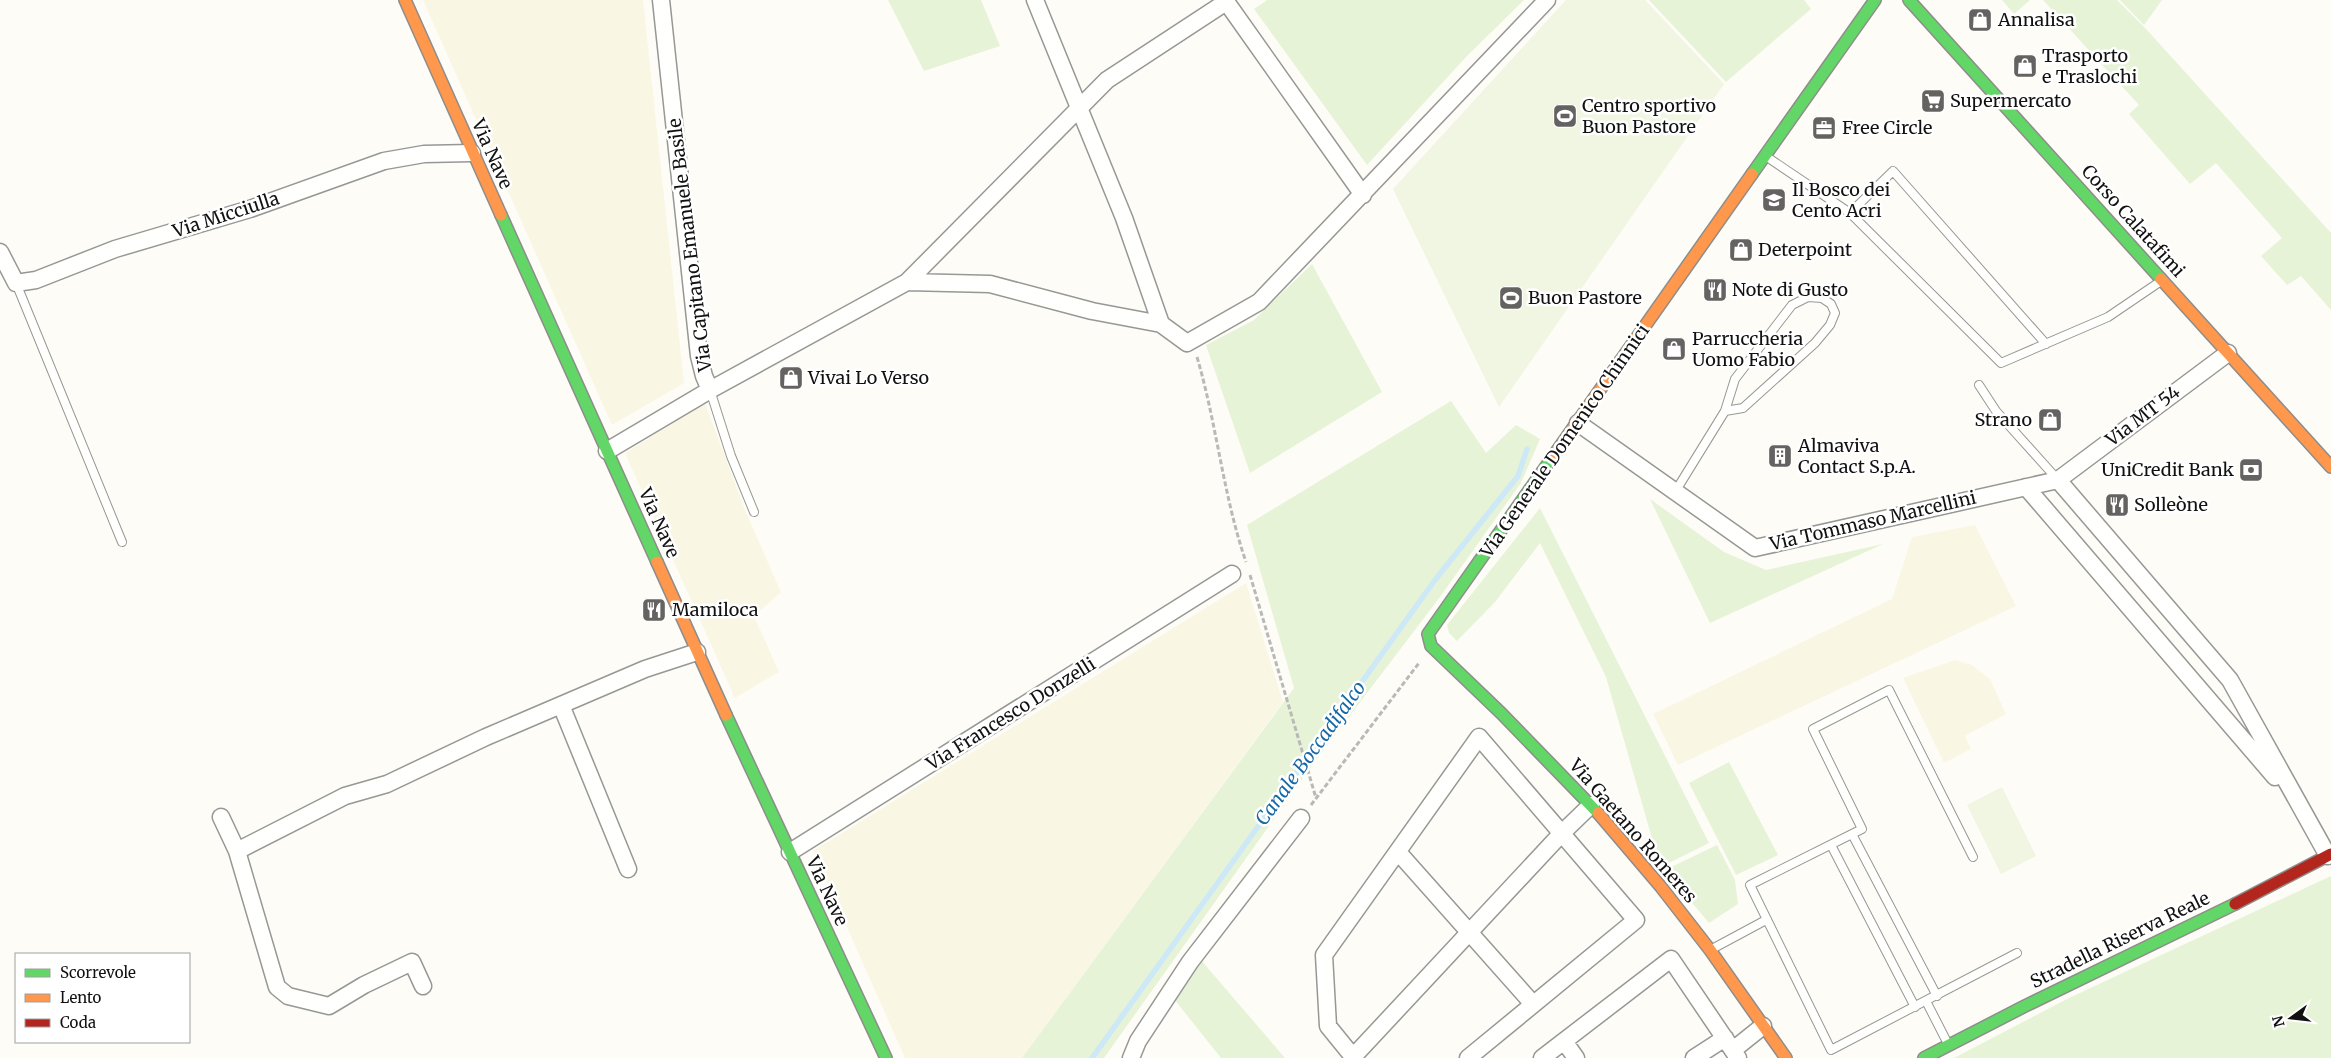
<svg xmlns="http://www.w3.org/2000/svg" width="2331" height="1058" font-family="Merriweather,serif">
  <rect width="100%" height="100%" fill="#fdfcf7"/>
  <!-- farmland -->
  <path fill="#f9f7e4" d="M423 0H643L684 383 612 425Z
    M705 403 745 510 781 592 754 616 779 672 735 698 625 453Z
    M1975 525 2016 606 1678 765 1653 714 1892 599 1912 537Z
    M1246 583 1283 702 1022 1058H905L813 851Z
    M1955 660 1972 665 1990 679 2006 714 1965 736 1971 749 1944 763 1903 678Z"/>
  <!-- green -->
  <path fill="#e7f3d7" d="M888 0H981L1000 46 924 71Z
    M1267 0H1524L1466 57 1367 165 1254 9Z
    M1649 0H1804L1811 9 1726 82Z
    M2002 0H2030L2014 14Z
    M2043 0H2117L2147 30 2331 233V310L2301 276 2287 285 2261 256 2282 238 2216 163 2190 184 2129 114 2139 105Z
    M2120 0H2162L2144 25Z
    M1312 264 1382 392 1250 473 1206 345 1254 320Z
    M1451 401 1486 453 1516 425 1540 439 1521 483 1440 597 1313 764 1104 1058H1022L1294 688 1247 525Z
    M1650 499 1724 552 1766 570 1883 544 1710 623Z
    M1540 508 1709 843 1667 864 1655 849 1606 677 1540 543 1495 602 1457 641 1449 633 1447 625Z
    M1729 762 1778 855 1736 875 1689 783Z
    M1717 845 1735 880 1738 904 1709 923 1665 870Z
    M2331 876V1058H1954L2069 998Z
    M1201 960 1285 1058H1221L1174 999Z"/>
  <!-- pitch -->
  <path fill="#f0f6e1" d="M1566 0H1645L1724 84 1499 407 1393 189Z
    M2002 787 2036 856 2001 874 1967 805Z"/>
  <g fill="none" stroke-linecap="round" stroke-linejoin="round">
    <!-- stream -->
    <path stroke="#cde8f7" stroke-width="5.5" d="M1092 1058 1435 580 1518 476 1527 449"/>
    <defs>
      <path id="lane" d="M1767 157 1850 213 2001 363 2108 317 2161 281
        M1850 213 1893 171 2046 344
        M16 283 122 542
        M1979 385 1996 411 2058 480
        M710 390 731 456 754 512
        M1675 492 1725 411 1735 379 1792 305 1808 297 1822 298 1831 304 1835 313 1830 325 1815 343 1743 408 1725 411
        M1852 834 1937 996
        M1831 845 1915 1007
        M1973 857 1889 690 1813 729 1862 829 1750 885 1831 1050 2017 953
        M1712 949 1766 920
        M1926 1001 1948 1044"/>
      <path id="street" d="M661 0 699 356 704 376 710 390
        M1035 0 1124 218 1161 324
        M1225 0 1363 195
        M0 252 16 283 36 280 115 249 250 209 384 161 424 154 472 153
        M907 282 1107 80 1226 2
        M1578 423 1755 548 2058 480 2228 353
        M607 451 710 390 907 282 990 284 1092 311 1161 324 1187 343 1259 302 1547 0
        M2058 480 2230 680 2328 856
        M2026 487 2275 777
        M561 705 628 869
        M221 817 237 851 277 987 288 996 329 1006 364 985 412 962 423 986
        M237 851 345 796 387 784 486 737 645 669 697 652
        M790 852 1232 574
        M1398 852 1533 1004
        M1564 1041 1576 1058
        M1733 1050 1763 1026
        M1353 1057 1562 833 1591 805
        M1131 1058 1138 1041 1190 962 1301 818
        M1354 1058 1328 1026 1324 955 1479 737 1636 920 1468 1058
        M1542 1058 1671 959 1738 1058
        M1694 1058 1725 1038"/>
      <path id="fast" d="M1909 0 2161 279
        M1752 174 1875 0
        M501 215 657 562
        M1554 455 1428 634 1431 646 1501 713 1598 813
        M726 715 886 1058
        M1924 1058 2025 1006 2235 904"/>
      <path id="slow" d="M405 0 501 215
        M2161 279 2331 467
        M1554 455 1752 174
        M657 562 726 715
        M1598 813 1661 887 1710 950 1786 1058"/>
      <path id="jam" d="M2235 904 2331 854"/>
    </defs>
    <!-- lane casing -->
    <use href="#lane" stroke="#979795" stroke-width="10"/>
    <!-- street casing -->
    <use href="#street" stroke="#979795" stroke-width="19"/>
    <!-- fast casing -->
    <use href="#fast" stroke="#8e8d8b" stroke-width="14"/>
    <!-- slow casing -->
    <use href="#slow" stroke="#8e8d8b" stroke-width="14"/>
    <!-- jam casing -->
    <use href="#jam" stroke="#8e8d8b" stroke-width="14"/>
    <!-- path -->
    <path stroke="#b9b9b8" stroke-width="3" stroke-dasharray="5 2.5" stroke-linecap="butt" d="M1197 357C1217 425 1223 495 1246 562
      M1250 575 1316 798
      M1311 805 1419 663"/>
    <!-- lane -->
    <use href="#lane" stroke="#fffffe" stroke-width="8"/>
    <!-- street -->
    <use href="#street" stroke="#fffffe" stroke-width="16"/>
    <!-- fast -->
    <use href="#fast" stroke="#63d668" stroke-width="11"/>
    <!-- slow -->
    <use href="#slow" stroke="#ff974d" stroke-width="11"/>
    <!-- jam -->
    <use href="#jam" stroke="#b3261e" stroke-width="11"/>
  </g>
  <!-- icons -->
  <defs>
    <symbol id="shop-square" viewBox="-11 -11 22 22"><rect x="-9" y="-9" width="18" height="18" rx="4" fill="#646362" stroke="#fff"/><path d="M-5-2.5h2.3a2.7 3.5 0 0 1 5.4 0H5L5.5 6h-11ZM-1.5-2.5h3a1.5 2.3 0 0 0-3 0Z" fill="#fff"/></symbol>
    <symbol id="supermarket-square" viewBox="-11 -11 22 22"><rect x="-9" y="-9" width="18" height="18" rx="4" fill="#646362" stroke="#fff"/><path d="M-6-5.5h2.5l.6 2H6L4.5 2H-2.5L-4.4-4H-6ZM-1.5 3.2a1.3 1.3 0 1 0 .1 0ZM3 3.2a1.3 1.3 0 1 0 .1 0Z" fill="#fff"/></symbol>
    <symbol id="stadium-square" viewBox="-11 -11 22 22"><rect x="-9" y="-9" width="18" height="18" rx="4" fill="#646362" stroke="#fff"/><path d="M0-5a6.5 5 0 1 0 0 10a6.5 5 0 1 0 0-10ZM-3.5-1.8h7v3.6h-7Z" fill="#fff"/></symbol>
    <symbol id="office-square" viewBox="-11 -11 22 22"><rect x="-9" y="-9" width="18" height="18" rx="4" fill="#646362" stroke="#fff"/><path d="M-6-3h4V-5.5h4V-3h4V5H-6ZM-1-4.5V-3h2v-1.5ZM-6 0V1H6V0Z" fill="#fff"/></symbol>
    <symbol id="school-square" viewBox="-11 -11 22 22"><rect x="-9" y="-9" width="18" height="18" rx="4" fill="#646362" stroke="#fff"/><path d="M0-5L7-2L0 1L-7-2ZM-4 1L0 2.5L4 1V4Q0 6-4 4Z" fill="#fff"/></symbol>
    <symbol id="restaurant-square" viewBox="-11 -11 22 22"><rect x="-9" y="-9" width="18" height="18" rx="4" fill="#646362" stroke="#fff"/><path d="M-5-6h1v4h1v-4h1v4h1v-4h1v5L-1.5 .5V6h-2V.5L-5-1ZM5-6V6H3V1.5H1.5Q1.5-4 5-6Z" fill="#fff"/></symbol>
    <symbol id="building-square" viewBox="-11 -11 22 22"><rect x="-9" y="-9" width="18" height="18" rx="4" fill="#646362" stroke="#fff"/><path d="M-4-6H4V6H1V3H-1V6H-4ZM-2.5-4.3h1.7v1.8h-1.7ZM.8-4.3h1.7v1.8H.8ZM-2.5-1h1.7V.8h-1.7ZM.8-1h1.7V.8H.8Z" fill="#fff"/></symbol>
    <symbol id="bank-square" viewBox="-11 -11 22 22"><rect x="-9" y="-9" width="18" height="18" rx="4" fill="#646362" stroke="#fff"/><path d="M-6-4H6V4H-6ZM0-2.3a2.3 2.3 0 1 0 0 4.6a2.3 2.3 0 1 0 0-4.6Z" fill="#fff"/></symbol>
  </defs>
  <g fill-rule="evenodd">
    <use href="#shop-square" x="1966" y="6" width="28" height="28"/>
    <use href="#shop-square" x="2011" y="52" width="28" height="28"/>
    <use href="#supermarket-square" x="1919" y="87" width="28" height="28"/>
    <use href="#stadium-square" x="1551" y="102" width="28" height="28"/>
    <use href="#office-square" x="1810" y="114" width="28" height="28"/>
    <use href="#school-square" x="1760" y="186" width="28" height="28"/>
    <use href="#shop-square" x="1727" y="236" width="28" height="28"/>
    <use href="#restaurant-square" x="1701" y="276" width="28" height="28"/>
    <use href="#stadium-square" x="1497" y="284" width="28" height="28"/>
    <use href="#shop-square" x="1660" y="335" width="28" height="28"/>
    <use href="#shop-square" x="777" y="364" width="28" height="28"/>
    <use href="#shop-square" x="2036" y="406" width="28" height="28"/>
    <use href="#building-square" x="1766" y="442" width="28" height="28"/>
    <use href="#bank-square" x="2237" y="456" width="28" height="28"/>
    <use href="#restaurant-square" x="2103" y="491" width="28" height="28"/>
    <use href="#restaurant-square" x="640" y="596" width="28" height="28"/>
  </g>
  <g text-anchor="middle" stroke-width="5" stroke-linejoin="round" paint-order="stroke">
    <!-- poi labels -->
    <g font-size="18" fill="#111" stroke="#fff" text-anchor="start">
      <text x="1998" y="26">Annalisa</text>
      <text x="2042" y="62">Trasporto<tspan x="2042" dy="21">e Traslochi</tspan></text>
      <text x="1950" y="107">Supermercato</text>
      <text x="1582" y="112">Centro sportivo<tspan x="1582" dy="21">Buon Pastore</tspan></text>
      <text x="1842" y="134">Free Circle</text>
      <text x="1792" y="196">Il Bosco dei<tspan x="1792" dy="21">Cento Acri</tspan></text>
      <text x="1758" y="256">Deterpoint</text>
      <text x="1732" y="296">Note di Gusto</text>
      <text x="1528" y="304">Buon Pastore</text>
      <text x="1692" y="345">Parruccheria<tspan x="1692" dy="21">Uomo Fabio</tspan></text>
      <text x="808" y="384">Vivai Lo Verso</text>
      <text x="2032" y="426" text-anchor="end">Strano</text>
      <text x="1798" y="452">Almaviva<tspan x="1798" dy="21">Contact S.p.A.</tspan></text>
      <text x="2234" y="476" text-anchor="end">UniCredit Bank</text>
      <text x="2134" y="511">Solleòne</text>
      <text x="672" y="616">Mamiloca</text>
    </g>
    <!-- street labels -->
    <g font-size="18" fill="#111" stroke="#fff">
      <text transform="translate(492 154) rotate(66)" y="6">Via Nave</text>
      <text transform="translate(226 215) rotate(-18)" y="6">Via Micciulla</text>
      <text transform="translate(2133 221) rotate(48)" y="6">Corso Calatafimi</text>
      <text transform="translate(690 245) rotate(-97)" y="6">Via Capitano Emanuele Basile</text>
      <text transform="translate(2143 416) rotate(-37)" y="6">Via MT 54</text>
      <text transform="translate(1565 441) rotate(-55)" y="6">Via Generale Domenico Chinnici</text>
      <text transform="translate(1873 521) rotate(-13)" y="6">Via Tommaso Marcellini</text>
      <text transform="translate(659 523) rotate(66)" y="6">Via Nave</text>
      <text transform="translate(1011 714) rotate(-32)" y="6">Via Francesco Donzelli</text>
      <text transform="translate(1633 831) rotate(49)" y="6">Via Gaetano Romeres</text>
      <text transform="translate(827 891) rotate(65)" y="6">Via Nave</text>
      <text transform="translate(2120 940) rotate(-26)" y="6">Stradella Riserva Reale</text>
    </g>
    <!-- water labels -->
    <g font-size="19" font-style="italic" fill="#1768a6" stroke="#fff">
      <text transform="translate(1310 753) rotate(-54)" y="7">Canale Boccadifalco</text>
    </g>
  </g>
  <!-- legend -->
  <rect x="15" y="953" width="175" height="90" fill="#ffffff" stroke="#a0a0a0"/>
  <rect x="25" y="969" width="25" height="8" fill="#63d668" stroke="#a0a0a0"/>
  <text x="60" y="978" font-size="15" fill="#111111">Scorrevole</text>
  <rect x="25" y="994" width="25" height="8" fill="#ff974d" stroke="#a0a0a0"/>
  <text x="60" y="1003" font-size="15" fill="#111111">Lento</text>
  <rect x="25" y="1019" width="25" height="8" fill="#b3261e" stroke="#a0a0a0"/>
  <text x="60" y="1028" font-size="15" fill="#111111">Coda</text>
  <!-- north arrow -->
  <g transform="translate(2291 1018) rotate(255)" stroke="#ffffff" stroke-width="4" paint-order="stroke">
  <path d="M0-4L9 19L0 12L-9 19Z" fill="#111111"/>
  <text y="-8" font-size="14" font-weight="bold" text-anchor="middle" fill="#111111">N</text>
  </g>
</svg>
